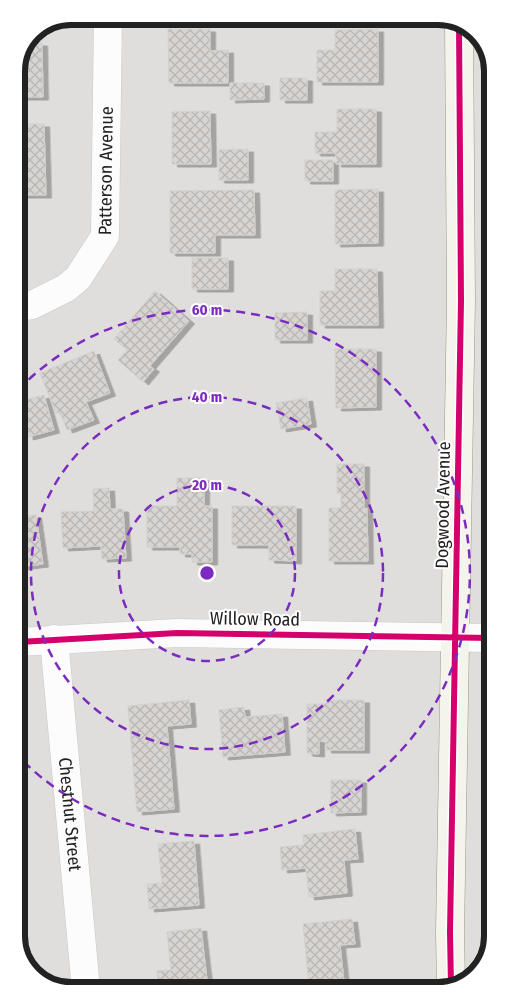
<svg xmlns="http://www.w3.org/2000/svg" width="509" height="1007" font-family="'Fira Sans Condensed',sans-serif">
  <defs>
    <pattern id="building-cross-hatch" width="8" height="8" patternUnits="userSpaceOnUse" patternTransform="scale(1.25)"><rect width="8" height="8" fill="#d7d4d2"/><path d="M0 0l8 8M0 8l8-8" fill="none" stroke="#b8b6b4"/></pattern>
    <filter id="shadow"><feDropShadow dx="5.5" dy="3" stdDeviation="0" flood-color="#0004"/></filter>
  </defs>
  <rect width="100%" height="100%" fill="#f0eeeb"/>
  <!-- residential -->
  <path fill="#dfdedc" d="M71 16H442L471 27 489 50 493 936 483 967 459 987 67 991 38 980 20 957 16 68 32 32Z"/>
  <!-- building -->
  <path fill="url(#building-cross-hatch)" stroke="#d3d0cc" filter="url(#shadow)" d="M240 16H268V20H240Z
    M280 16H308V19L280 20Z
    M168 29H210V51L228 50V83H169Z
    M378 29V82H317V50H335V30Z
    M27 43H42L43 97H16V68Z
    M280 78H307V100H280Z
    M230 83H264V99L230 100Z
    M337 109H376V164H336V153H315V132H337Z
    M210 111 211 164H172V112Z
    M17 124H44L46 195H17Z
    M248 149V180H219V150Z
    M305 160H333V181H305Z
    M378 189V243L335 244V190Z
    M254 190 255 235H215V253H170V191Z
    M192 258H228V289H192Z
    M335 269H377L378 325H320V291H335Z
    M155 291 189 321 150 366 154 369 143 382 118 360 127 350 114 339Z
    M307 312V340H275V313Z
    M335 349H376V407L336 408Z
    M94 351 110 393 86 402 94 420 67 430 60 412 56 413 40 373Z
    M44 395 54 430 28 437 18 402Z
    M307 398 311 424 281 429 276 403Z
    M337 464H364V509L367 508 368 561H329V508H341V493H337Z
    M177 478H204V506H212V562H192V554H180V547H147V506H177Z
    M109 488 110 509H123L126 558 102 559 101 546 63 548 61 512 94 511 93 489Z
    M232 506H296V561L269 560V545H232Z
    M36 515 43 564 19 567 18 517Z
    M189 700 191 724 167 726 174 809 137 812 128 706Z
    M326 700H364V750H326V742L319 741V754L307 753V704H326Z
    M244 707 245 717 282 714 285 752 223 757 219 710Z
    M331 780H361V812L331 813Z
    M355 829 358 859 344 860 347 893 309 897 306 868 282 870 280 847 304 845 303 835Z
    M194 841 199 905 149 909 147 884 162 883 158 844Z
    M352 919 355 944 340 945 344 982 309 986 303 924Z
    M201 928 208 989 159 990 157 971 171 970 167 932Z"/>
  <g fill="none" stroke-linecap="round" stroke-linejoin="round">
    <defs>
      <g id="street">
        <path id="s1" d="M17 307 32 305 66 288 78 278 105 236 108 16"/>
        <path id="s2" d="M54 639 86 990"/>
        <path d="M19 642 177 633 491 638"/>
      </g>
      <path id="secondary" d="M451 987 450 932 461 301 459 23"/>
    </defs>
    <!-- street casing -->
    <use href="#street" stroke="#c9c8c7" stroke-width="29"/>
    <!-- secondary casing -->
    <use href="#secondary" stroke="#999a82" stroke-width="29"/>
    <!-- street -->
    <use href="#street" stroke="#fdfcfc" stroke-width="28"/>
    <!-- secondary -->
    <use href="#secondary" stroke="#f4f4ed" stroke-width="28"/>
    <defs>
      <path id="cycleway" d="M19 642 177 633 491 638
        M451 987 450 932 461 301 459 23"/>
    </defs>
    <!-- cycleway casing -->
    <use href="#cycleway" stroke="#fff" stroke-width="9"/>
    <!-- cycleway -->
    <use href="#cycleway" stroke="#d6006c" stroke-width="6"/>
  </g>
  <!-- distance rings -->
  <g fill="none" stroke="#7b2cbf" stroke-width="2.5" stroke-dasharray="9 6">
    <circle cx="207" cy="573" r="88"/>
    <circle cx="207" cy="573" r="176"/>
    <path d="M18 390A263 263 0 1 1 21 759"/>
  </g>
  <g text-anchor="middle" stroke-width="4" stroke-linejoin="round" paint-order="stroke">
    <!-- street labels -->
    <g font-size="18" fill="#222" stroke="#fff">
      <text dy="6" stroke="none"><textPath href="#s1" startOffset="184">Patterson Avenue</textPath></text>
      <text transform="translate(443 505) rotate(-89)" y="6">Dogwood Avenue</text>
      <text transform="translate(255 619) rotate(1)" y="6">Willow Road</text>
      <text dy="6" stroke="none"><textPath href="#s2" startOffset="176">Chestnut Street</textPath></text>
    </g>
  </g>
  <!-- crop -->
  <path d="M0 0H509V1007H0ZM71 25H438A46 46 0 0 1 484 71V936A46 46 0 0 1 438 982H71A46 46 0 0 1 25 936V71A46 46 0 0 1 71 25Z" fill="#fff" fill-rule="evenodd"/>
  <path fill="none" stroke="#222" stroke-width="6" d="M71 25H438A46 46 0 0 1 484 71V936A46 46 0 0 1 438 982H71A46 46 0 0 1 25 936V71A46 46 0 0 1 71 25Z"/>
  <circle cx="207" cy="573" r="8" fill="#7b2cbf" stroke="#fff" stroke-width="2.5"/>
  <g font-size="15" text-anchor="middle" font-weight="bold" fill="#7b2cbf" stroke="#fff" stroke-width="4" stroke-linejoin="round" paint-order="stroke">
    <text x="207" y="315">60 m</text>
    <text x="207" y="402">40 m</text>
    <text x="207" y="490">20 m</text>
  </g>
</svg>
